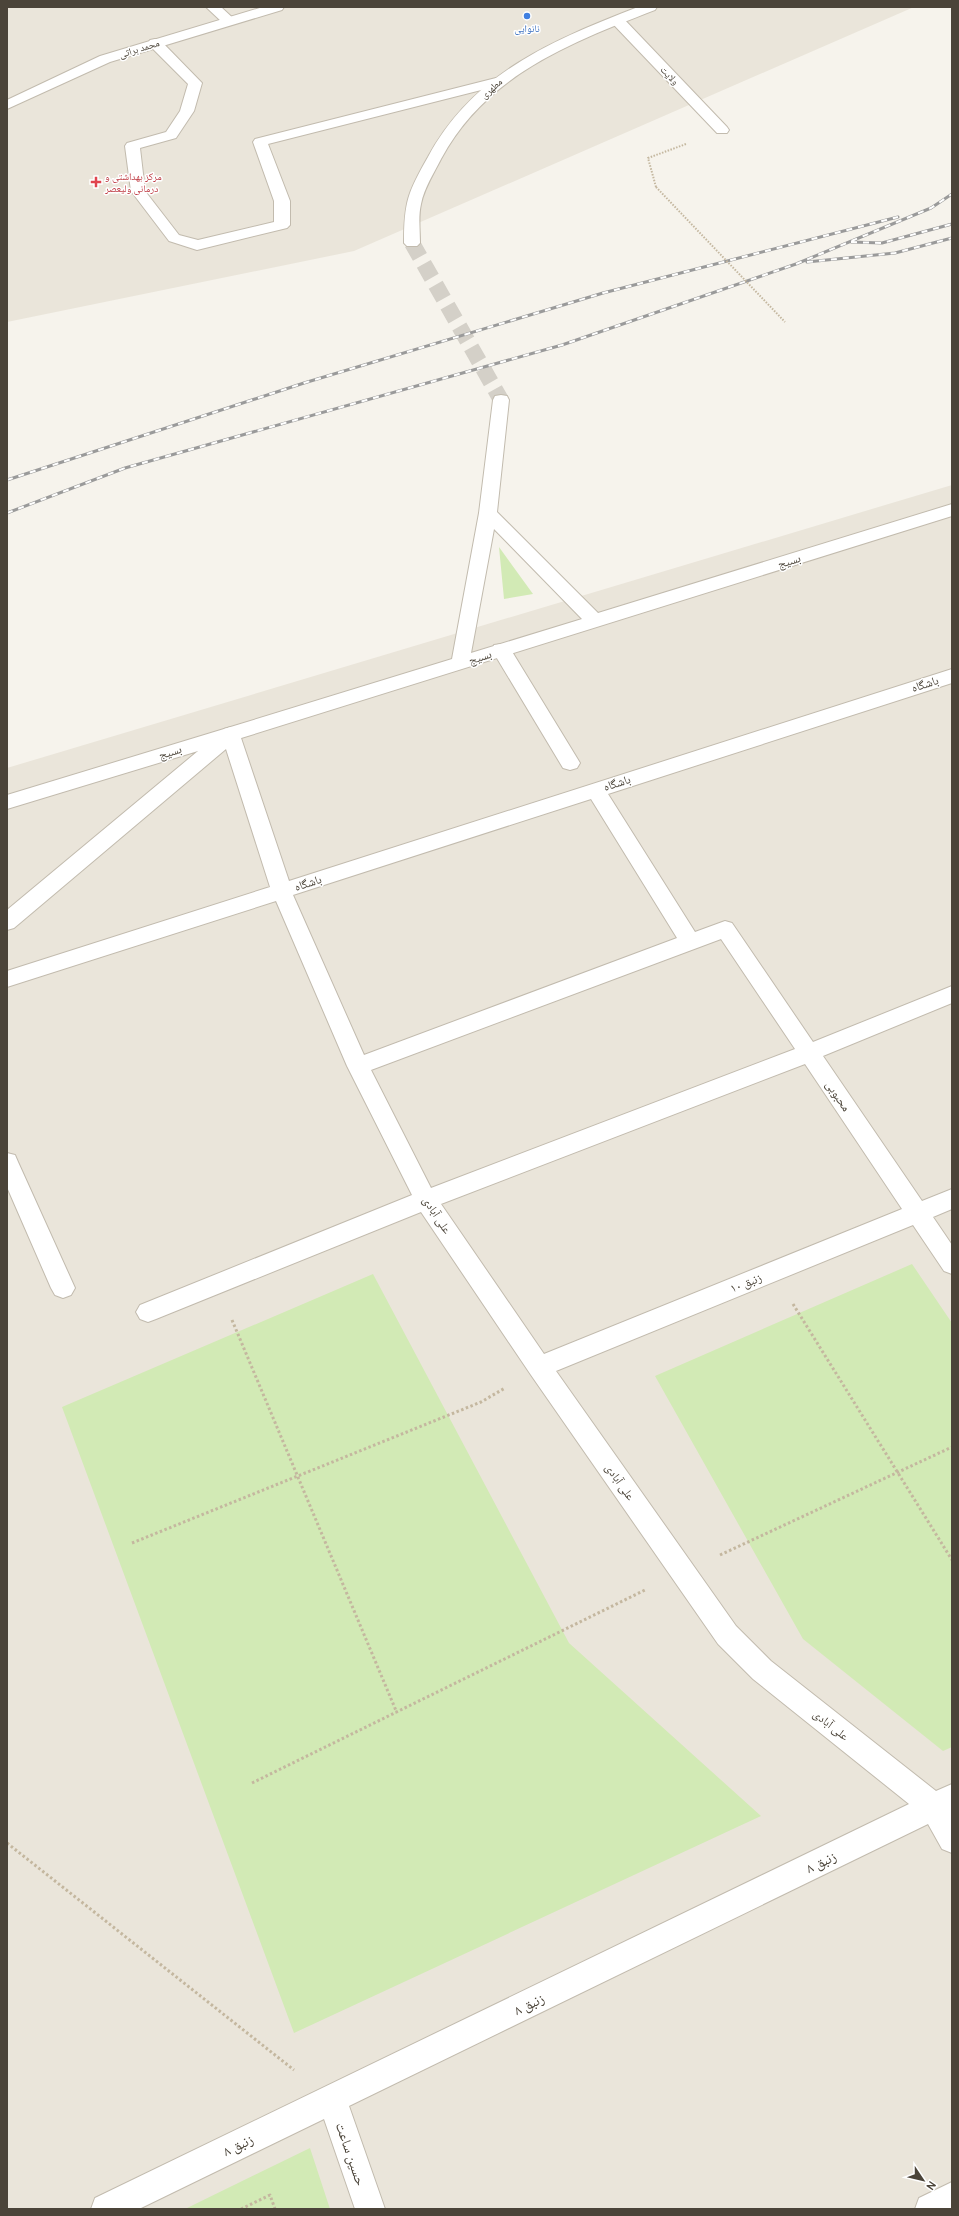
<svg xmlns="http://www.w3.org/2000/svg" width="959" height="2216" font-family="Cabin,'Noto Naskh Arabic',sans-serif">
  <rect width="100%" height="100%" fill="#f6f3ec"/>
  <!-- residential -->
  <path fill="#eae5da" d="M7 7H914L354 251 7 322Z
    M952 485V2209H7V768Z"/>
  <!-- green -->
  <path fill="#d2eab5" d="M499 547 533 594 504 599Z
    M912 1264 952 1323V1747L943 1751 803 1639 655 1376Z
    M373 1274 569 1643 761 1816 294 2033 62 1407Z
    M310 2148 330 2209H185Z"/>
  <g fill="none" stroke-linecap="round" stroke-linejoin="round">
    <!-- tertiary-tunnel -->
    <path stroke="#d4d0c8" stroke-width="16" stroke-dasharray="16 8" stroke-linecap="butt" d="M412 243 501 400"/>
    <defs>
      <path id="minor" d="M206 7H221L235 20 233 23H223Z
        M617 16 622 17 727 127 729 130 727 133H717L612 23 610 20Z
        M155 39 160 40 202 83 194 111 176 138 140 148 145 191 179 235 198 240 274 222V201L253 142 255 139 496 78 503 82 501 85 268 144 290 201V225L287 228 197 250 169 241 131 191 125 146 127 143 166 132 180 111 188 84 150 46 148 43 150 40Z
        M501 644 508 645 577 758 580 763 577 768 570 770 563 768 492 650 494 645Z
        M952 669V683L608 794 695 932 725 921 732 923 813 1042 952 986V1003L823 1056 922 1201 952 1189V1209L933 1217 952 1245V1274L944 1271 913 1225 556 1371 736 1626 771 1661 936 1791 952 1784V1853L942 1849 928 1824 349 2106 385 2209H355L324 2119 139 2209H91L95 2198 909 1804 753 1679 718 1644 531 1375 421 1212 156 1319 148 1322 140 1319 136 1312 140 1305 412 1195 347 1066 276 901 7 987V971L270 887 226 749 14 928 7 930V910L198 751 7 809V795L224 729 231 727 238 729 289 881ZM591 799 677 938 364 1055 293 895ZM721 939 795 1049 431 1188 371 1070ZM805 1064 902 1209 544 1354 441 1204Z
        M7 1153 15 1155 18 1162 75 1288 71 1295 63 1298 55 1295 51 1288 7 1187Z
        M952 2182V2209H915L919 2198Z"/>
      <path id="tertiary" d="M263 7H284L282 10 110 62 7 109V100L100 56Z
        M638 7H657L655 10C570 43 486 75 441 159 434 173 424 188 421 204 418 217 420 230 420 243L417 246H407L404 243C404 202 408 192 428 157 473 73 553 40 638 7Z
        M501 395 507 396 509 400 497 512 598 613 952 504V516L238 739 231 741 224 739 221 734 224 729 452 659 479 513 493 400 495 396ZM494 529 582 619 471 653Z"/>
    </defs>
    <!-- minor casing -->
    <use href="#minor" stroke="#c2bbae" stroke-width="2"/>
    <!-- tertiary casing -->
    <use href="#tertiary" stroke="#c2bbae" stroke-width="2"/>
    <!-- path-far1 -->
    <path stroke="#c4b79f" stroke-width="2" stroke-dasharray="1.5 1.5" stroke-linecap="butt" d="M656 187 648 158 686 144"/>
    <!-- path -->
    <path stroke="#c4b79f" stroke-width="3" stroke-dasharray="2.5 2.5" stroke-linecap="butt" d="M793 1304 952 1560
      M232 1320 397 1713
      M132 1543 481 1402 505 1388
      M720 1555 952 1447
      M252 1783 645 1590
      M7 1843 294 2070
      M241 2209 270 2195 275 2209"/>
    <!-- minor -->
    <use href="#minor" fill="#fff" fill-rule="evenodd"/>
    <!-- tertiary -->
    <use href="#tertiary" fill="#fff" fill-rule="evenodd"/>
    <defs>
      <path id="rail" d="M851 242 882 243 952 224
        M807 262 895 253 952 238
        M7 480 304 383 603 293 898 217
        M7 513 125 468 562 345 796 264 931 208 952 194"/>
    </defs>
    <!-- rail casing -->
    <use href="#rail" stroke="#9a9a9a" stroke-width="3"/>
    <!-- rail -->
    <use href="#rail" stroke="#fff" stroke-width="2" stroke-dasharray="6" stroke-linecap="butt"/>
    <!-- path-bridge -->
    <path stroke="#c4b79f" stroke-width="2" stroke-dasharray="1.5 1.5" stroke-linecap="butt" d="M656 187 785 322"/>
  </g>
  <!-- markers -->
  <circle fill="#3f7fe0" stroke="#fff" stroke-width="1.5" cx="527" cy="16" r="4"/>
  <path fill="#e0444e" stroke="#fff" stroke-width="1.5" d="M94 176h4v4h4v4h-4v4h-4v-4h-4v-4h4z"/>
  <g text-anchor="middle" stroke-width="3" stroke-linejoin="round" paint-order="stroke">
    <!-- far-shop labels -->
    <g font-size="10" fill="#366cbe" stroke="#fff">
      <text x="527" y="32">نانوایی</text>
    </g>
    <!-- far-street labels -->
    <g font-size="10" fill="#4b4439" stroke="#fff">
      <text transform="translate(139 48) rotate(-17)" y="4">محمد براتی</text>
      <text transform="translate(670 75) rotate(46)" y="4">ولایت</text>
      <text transform="translate(491 88) rotate(-41)" y="4">مطهری</text>
    </g>
    <!-- far-health labels -->
    <g font-size="10" fill="#be3a42" stroke="#fff" text-anchor="start">
      <text x="105" y="180">مرکز بهداشتی و<tspan x="105" dy="12">درمانی ولیعصر</tspan></text>
    </g>
    <!-- street labels -->
    <g font-size="12" fill="#4b4439" stroke="#fff">
      <text transform="translate(789 561) rotate(-17)" y="4">بسیج</text>
      <text transform="translate(480 657) rotate(-18)" y="4">بسیج</text>
      <text transform="translate(925 684) rotate(-18)" y="4">باشگاه</text>
      <text transform="translate(170 752) rotate(-17)" y="4">بسیج</text>
      <text transform="translate(617 783) rotate(-18)" y="4">باشگاه</text>
      <text transform="translate(308 883) rotate(-18)" y="4">باشگاه</text>
      <text transform="translate(838 1096) rotate(56)" y="4">محبوبی</text>
      <text transform="translate(437 1215) rotate(57)" y="4">علی آبادی</text>
      <text transform="translate(746 1283) rotate(-22)" y="4">زنبق ۱۰</text>
      <text transform="translate(620 1482) rotate(55)" y="4">علی آبادی</text>
      <text transform="translate(831 1725) rotate(38)" y="4">علی آبادی</text>
    </g>
    <!-- near-street labels -->
    <g font-size="14" fill="#4b4439" stroke="#fff">
      <text transform="translate(821 1862) rotate(-26)" y="5">زنبق ۸</text>
      <text transform="translate(529 2004) rotate(-26)" y="5">زنبق ۸</text>
      <text transform="translate(238 2145) rotate(-26)" y="5">زنبق ۸</text>
      <text transform="translate(351 2154) rotate(71)" y="5">حسین ساعت</text>
    </g>
  </g>
  <!-- border -->
  <rect width="959" height="2216" fill="none" stroke="#4b4439" stroke-width="16"/>
  <!-- north arrow -->
  <g transform="translate(923 2180) rotate(125)" stroke="#ffffff" stroke-width="3" paint-order="stroke">
  <path d="M0-3L7 15L0 10L-7 15Z" fill="#4b4439"/>
  <text y="-6" font-size="11" font-weight="bold" text-anchor="middle" fill="#4b4439">N</text>
  </g>
</svg>
